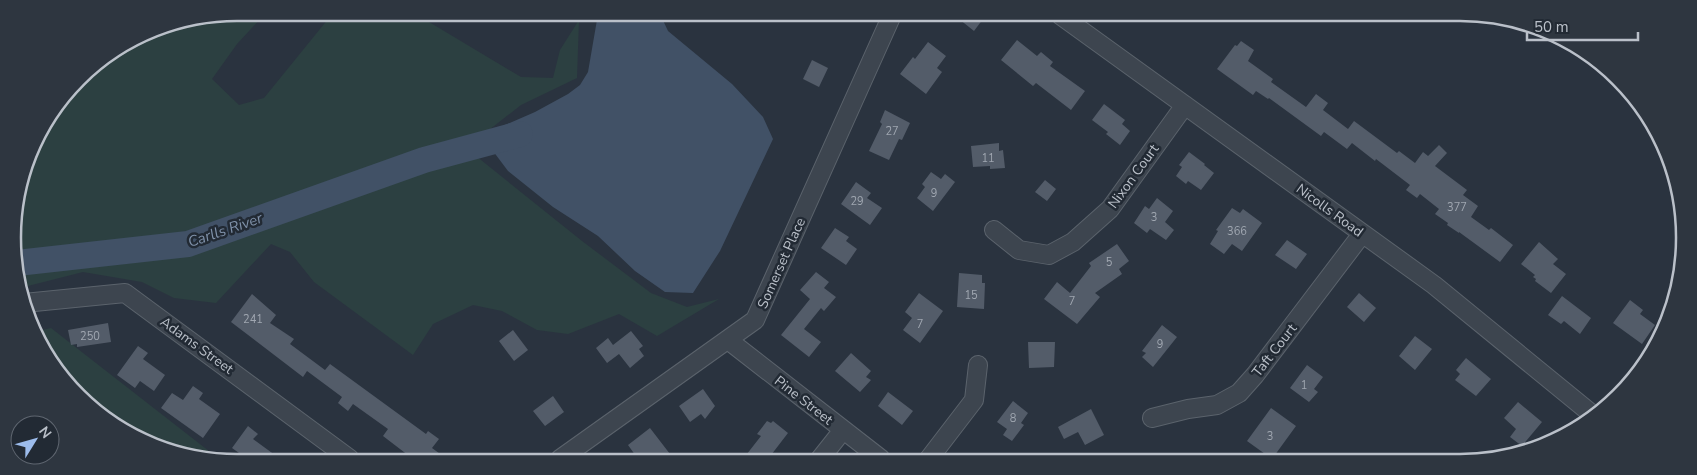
<svg xmlns="http://www.w3.org/2000/svg" width="1697" height="475" font-family="'Nunito Sans',sans-serif">
  <rect width="100%" height="100%" fill="#2a333f"/>
  <!-- green -->
  <path fill="#2c4041" d="M237 13H261L264 15 237 44 212 79 239 105 264 98 333 13H414L521 77 553 78 560 50 579 20 577 78 521 105 480 137 466 141 476 156 582 241 651 293 687 307 719 299 657 336 619 314 568 334 537 330 502 311 473 305 433 324 413 355 314 282 290 252 271 244 216 303 174 298 142 282 83 272 20 288 13 222 36 138 89 69 152 30Z
    M51 328 214 455 210 458H194L155 444 133 430 113 422 59 374 38 331Z"/>
  <!-- water -->
  <path fill="#415166" d="M598 14H660L668 31 732 84 763 117 773 139 720 251 693 293 665 292 635 271 598 236 553 207 508 171 487 143 498 128 535 112 568 94 580 85 588 72Z"/>
  <g fill="none" stroke-linecap="round" stroke-linejoin="round">
    <!-- river -->
    <path stroke="#415166" stroke-width="26" d="M17 263 188 244 424 160 520 134"/>
  </g>
  <!-- building -->
  <path fill="#535c69" d="M954 15H986L974 31Z
    M1017 40 1037 56 1041 52 1053 62 1050 66 1085 91 1071 110 1036 83 1033 86 1001 60Z
    M1241 41 1254 50 1248 61 1273 79 1271 82 1306 107 1316 94 1328 103 1323 110 1348 129 1354 121 1397 153 1399 151 1415 163 1423 152 1428 156 1439 145 1447 153 1435 166 1467 190 1463 195 1478 206 1471 217 1489 230 1491 228 1513 245 1500 262 1459 232V233L1447 225 1448 223 1435 214 1439 209 1420 194 1417 198 1406 190 1410 185 1376 159 1375 161 1352 143 1347 149 1324 132 1321 136 1269 98 1268 99 1256 91 1253 95 1217 69 1235 45 1237 46Z
    M928 42 946 56 937 68 942 72 926 94 900 74 913 57 915 59Z
    M812 60 828 68 819 87 803 79Z
    M1104 104 1125 120 1122 124 1130 131 1120 145 1106 134 1108 132 1092 120Z
    M885 110 910 123 902 140 899 139 889 160 869 151 882 124 880 122Z
    M999 143V151L1003 150 1005 168 990 169V166L973 167 971 146Z
    M1189 152 1205 164 1204 165 1214 173 1201 190 1188 181 1186 184 1176 176 1182 167 1179 165Z
    M931 172 941 179 945 174 955 182 933 211 917 198 925 187 922 184Z
    M1045 180 1056 189 1047 201 1035 192Z
    M856 182 871 193 867 198 882 208 870 225 841 204Z
    M1157 198 1173 211 1165 222 1174 230 1166 240 1150 229 1147 233 1134 223 1145 206 1149 209Z
    M1232 208 1240 213 1243 209 1262 223 1242 251 1232 244 1224 254 1210 244 1218 231 1216 230Z
    M835 228 849 237 846 241 857 249 846 265 821 248Z
    M1287 240 1307 254 1296 269 1275 255Z
    M1539 242 1558 259 1553 264 1566 274 1551 293 1535 281 1536 279 1533 277 1535 275 1521 264Z
    M1117 244 1129 261 1119 269 1122 274 1095 293 1100 297 1077 324 1044 299 1057 282 1070 293 1091 266 1089 263Z
    M816 272 829 282 824 288 836 297 824 311 821 308 804 329 821 342 809 357 781 335 810 299 800 290Z
    M959 273 982 275V283H985L984 309 957 307Z
    M919 293 943 311 920 343 903 330 912 318 905 312Z
    M1359 293 1376 308 1364 322 1347 307Z
    M252 294 276 315 270 323 294 339 290 344 325 370 330 364 426 434 428 431 439 439 432 448 447 459H413L383 436 388 429 353 404 348 411 338 403 342 397 307 371 303 377 231 322Z
    M1562 296 1591 318 1580 334 1564 321 1561 324 1548 315Z
    M1630 300 1643 310 1640 314 1655 325 1642 344 1613 323Z
    M108 323 111 342 77 347V344L71 345 68 330Z
    M1162 325 1177 337 1153 367 1142 357 1146 353 1142 351Z
    M513 330 528 350 514 361 499 341Z
    M631 331 643 346 639 349 644 356 630 368 619 354 607 363 596 348 608 338 613 345Z
    M1415 336 1432 349 1415 370 1399 356Z
    M1028 342H1055L1054 367 1029 368Z
    M138 346 148 353 143 359 165 375 154 391 140 381 135 388 117 375Z
    M851 353 871 371 866 377 871 380 860 392 835 371Z
    M1466 358 1491 379 1476 396 1455 380 1460 374 1456 370Z
    M1307 365 1323 377 1314 389 1318 392 1309 402 1290 388Z
    M193 386 203 393 199 399 220 414 203 438 161 408 172 393 183 400Z
    M703 389 715 406 705 419 701 414 690 422 679 406Z
    M888 392 913 411 902 425 878 406Z
    M553 396 564 412 545 426 533 411Z
    M1013 401 1028 413 1021 423 1024 425 1012 441 1003 435 1007 429 997 422Z
    M1518 402 1542 422 1522 446 1510 437 1516 429 1504 418Z
    M1271 408 1296 426 1272 459 1247 441Z
    M1091 409 1104 435 1085 445 1078 432 1064 439 1058 427Z
    M767 421 771 423 773 421 788 433 768 459H743L761 436 757 434Z
    M248 426 258 434 253 439 279 458H246L232 448Z
    M650 428 670 454 663 459H638L628 445Z"/>
  <g fill="none" stroke-linecap="round" stroke-linejoin="round">
    <defs>
      <path id="minor" d="M1060 15 1434 285 1593 415
        M994 230 1019 250 1049 255 1073 242 1110 209 1185 105
        M24 303 125 293 350 459
        M728 340 881 459
        M1152 418 1188 409 1217 405 1239 393 1255 375 1362 234
        M560 459 755 320 892 15
        M820 459 843 430
        M928 460 974 400 978 365"/>
    </defs>
    <!-- minor casing -->
    <use href="#minor" stroke="#5b636c" stroke-width="20"/>
    <!-- minor -->
    <use href="#minor" stroke="#3d454f" stroke-width="18"/>
  </g>
  <g text-anchor="middle" stroke-width="5" stroke-linejoin="round" paint-order="stroke">
    <!-- number labels -->
    <g font-size="11" fill="#a0a7b1">
      <text x="892" y="135">27</text>
      <text x="988" y="162">11</text>
      <text x="934" y="197">9</text>
      <text x="857" y="205">29</text>
      <text x="1457" y="211">377</text>
      <text x="1154" y="221">3</text>
      <text x="1237" y="235">366</text>
      <text x="1109" y="266">5</text>
      <text x="971" y="299">15</text>
      <text x="1072" y="305">7</text>
      <text x="253" y="323">241</text>
      <text x="920" y="328">7</text>
      <text x="90" y="340">250</text>
      <text x="1160" y="348">9</text>
      <text x="1304" y="389">1</text>
      <text x="1013" y="422">8</text>
      <text x="1270" y="440">3</text>
    </g>
    <!-- street labels -->
    <g font-size="14" fill="#bac0c9" stroke="#222a34">
      <text transform="translate(1133 176) rotate(-54)" y="5">Nixon Court</text>
      <text transform="translate(1330 210) rotate(36)" y="5">Nicolls Road</text>
      <text transform="translate(781 263) rotate(-66)" y="5">Somerset Place</text>
      <text transform="translate(197 345) rotate(36)" y="5">Adams Street</text>
      <text transform="translate(1274 350) rotate(-52)" y="5">Taft Court</text>
      <text transform="translate(804 400) rotate(38)" y="5">Pine Street</text>
    </g>
    <!-- water labels -->
    <g font-size="15" font-style="italic" fill="#7f91a9" stroke="#222a34">
      <text transform="translate(225 230) rotate(-19)" y="5">Carlls River</text>
    </g>
  </g>
  <!-- crop -->
  <path d="M0 0H1697V475H0ZM237 21H1460A216 216 0 0 1 1676 237V238A216 216 0 0 1 1460 454H237A216 216 0 0 1 21 238V237A216 216 0 0 1 237 21Z" fill="#2e3640" fill-rule="evenodd"/>
  <path fill="none" stroke="#bac0c9" stroke-width="2.5" d="M237 21H1460A216 216 0 0 1 1676 237V238A216 216 0 0 1 1460 454H237A216 216 0 0 1 21 238V237A216 216 0 0 1 237 21Z"/>
  <!-- north arrow -->
  <g transform="translate(35 440) rotate(53)"><circle r="24" fill="#222a34" stroke="#5f6670"/>
  <path d="M0-4L9 19L0 12L-9 19Z" fill="#9cbcec"/>
  <text y="-8" font-size="14" font-weight="bold" text-anchor="middle" fill="#bac0c9">N</text>
  </g>
  <!-- scale -->
  <path d="M1527 32v8h111v-8" fill="none" stroke="#bac0c9" stroke-width="2.5"/>
  <text x="1534" y="32" font-size="15" fill="#bac0c9" stroke="#222a34" stroke-width="4" paint-order="stroke">50 m</text>
</svg>
